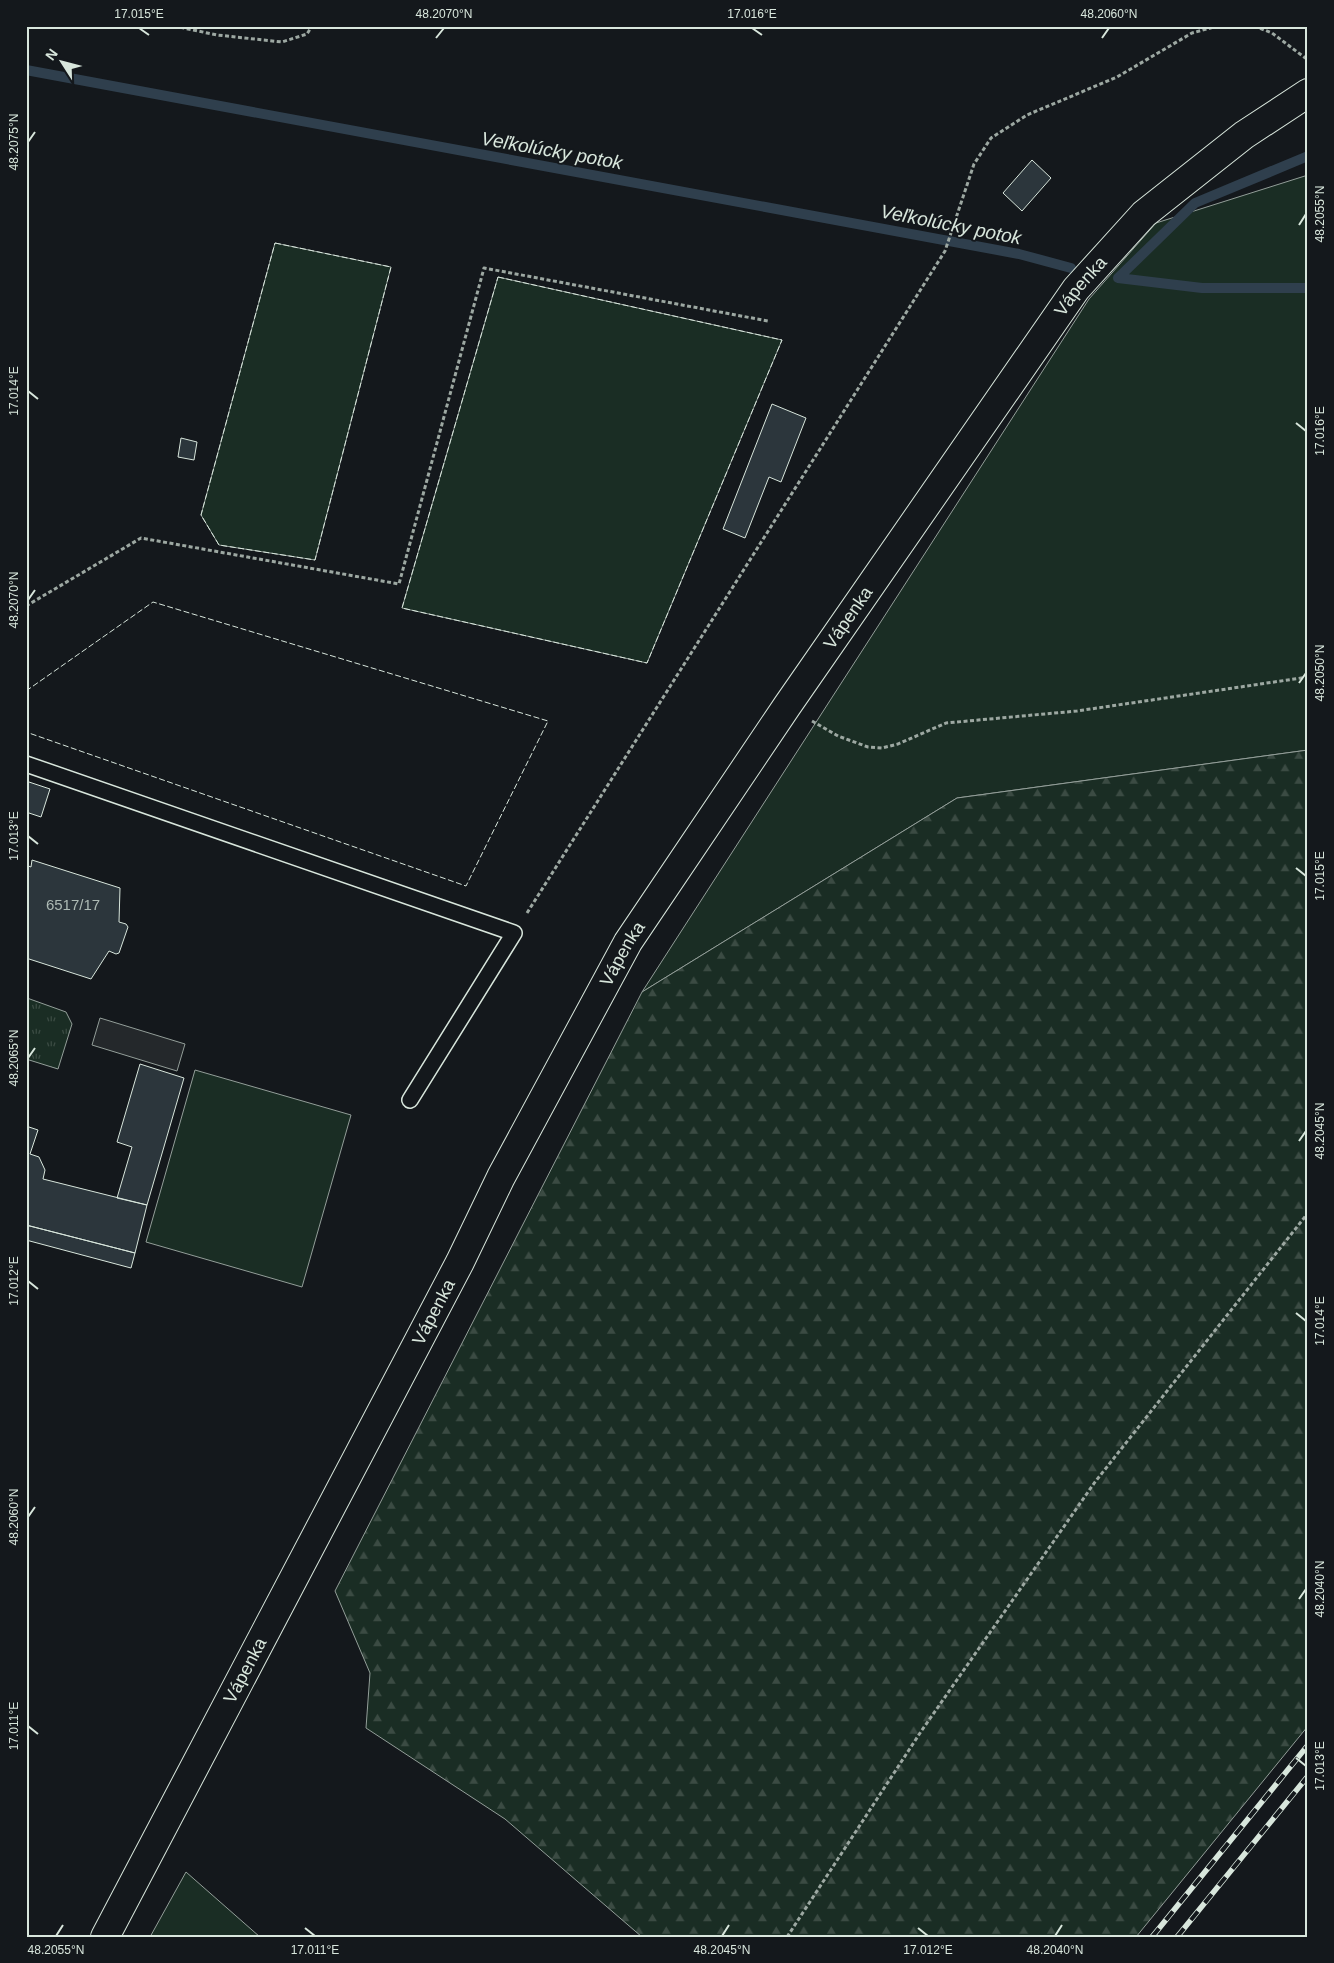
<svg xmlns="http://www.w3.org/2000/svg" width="1334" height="1963" font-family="Arial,sans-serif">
  <defs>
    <pattern id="forest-firs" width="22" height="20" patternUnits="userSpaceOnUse" patternTransform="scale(1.25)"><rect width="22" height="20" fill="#1a2d24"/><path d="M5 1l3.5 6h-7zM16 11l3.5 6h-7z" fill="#3b4b43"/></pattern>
    <pattern id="park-tufts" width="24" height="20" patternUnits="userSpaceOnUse" patternTransform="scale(1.25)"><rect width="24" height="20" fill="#1a2d24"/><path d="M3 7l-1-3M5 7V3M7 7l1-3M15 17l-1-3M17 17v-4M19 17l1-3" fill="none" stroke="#3b4b43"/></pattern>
  </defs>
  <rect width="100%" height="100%" fill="#14181c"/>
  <!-- grass -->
  <path fill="#1a2d24" stroke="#939e99" d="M1308 175V750L957 798 642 992 1089 299 1156 223Z
    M275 243 391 267 315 560 219 545 201 515Z
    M498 277 782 340 647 663 402 608Z
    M195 1070 351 1115 302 1287 146 1242Z
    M186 1872 260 1937H150Z"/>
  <!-- forest -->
  <path fill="url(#forest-firs)" stroke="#939e99" d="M1308 750V1726L1136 1937H642L505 1819 366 1728 370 1673 335 1591 642 992 957 798Z"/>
  <!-- park -->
  <path fill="url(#park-tufts)" stroke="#939e99" d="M27 998 66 1012 72 1024 58 1069 26 1059Z"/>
  <!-- parking -->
  <path fill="#24282b" stroke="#939e99" d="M100 1018 185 1044 177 1071 92 1045Z"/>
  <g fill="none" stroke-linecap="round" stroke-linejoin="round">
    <!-- stream -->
    <path stroke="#2f3f4d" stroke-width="10" d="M26 70 1019 254 1071 268
      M1118 278 1195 203 1308 156
      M1118 278 1202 288H1308"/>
  </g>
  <!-- building -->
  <path fill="#2c363c" stroke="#d8e6dc" d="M1032 160 1051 178 1022 211 1003 193Z
    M772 404 806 418 781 482 769 477 745 538 723 529Z
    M181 438 197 442 194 460 178 457Z
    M26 781 50 789 41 817 26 812Z
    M32 860 120 888 119 922 126 924 128 927 119 953 116 954 109 951 91 979 26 958V865L31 867Z
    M140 1064 184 1078 147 1205 117 1198 132 1147 117 1142Z
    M26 1126 38 1130 30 1154 39 1157 45 1170 43 1179 147 1205 135 1253 26 1225Z
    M26 1225 135 1253 131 1268 26 1240Z"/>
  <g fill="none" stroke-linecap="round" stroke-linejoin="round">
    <defs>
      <path id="service" d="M26 764 514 933 410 1100"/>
      <g id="tertiary">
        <path id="s1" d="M105 1937 460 1262 501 1177 628 942 787 706 1076 289 1144 214 1244 135 1308 93"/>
      </g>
    </defs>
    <!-- service casing -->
    <use href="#service" stroke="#d8e6dc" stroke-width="18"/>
    <!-- tertiary casing -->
    <use href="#tertiary" stroke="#d8e6dc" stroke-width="30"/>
    <!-- path -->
    <path stroke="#9da8a2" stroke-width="3" stroke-dasharray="4 2.5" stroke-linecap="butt" d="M174 26 217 35 282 42 307 34 312 26
      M1254 26 1272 33 1308 60
      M26 606 141 538 399 584 484 268 768 321
      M812 721 838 736 868 747 882 748 898 744 946 723 1077 711 1308 677
      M527 913 945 251 974 164 991 138 1027 115 1117 77 1192 33 1218 26
      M787 1937 922 1730 1095 1482 1308 1213"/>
    <!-- service -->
    <use href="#service" stroke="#14181c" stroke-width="15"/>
    <!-- tertiary -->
    <use href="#tertiary" stroke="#14181c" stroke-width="28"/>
    <defs>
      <path id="rail" d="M1152 1937 1308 1745
        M1177 1937 1308 1776"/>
    </defs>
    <!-- rail casing -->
    <use href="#rail" stroke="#d8e6dc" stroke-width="5.5"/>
    <!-- rail -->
    <use href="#rail" stroke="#14181c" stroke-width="4" stroke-dasharray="11" stroke-linecap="butt"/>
    <!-- fence -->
    <path stroke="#d8e6dc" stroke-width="1" stroke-dasharray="6 2.5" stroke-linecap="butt" d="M275 243 391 267 315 560 219 545 201 515Z
      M498 277 782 340 647 663 402 608Z
      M26 691 153 602 548 721 466 886 26 732"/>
  </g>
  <!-- ticks -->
  <path fill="none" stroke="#d8e6dc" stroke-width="2" d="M139 28 149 35M752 28 762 35M436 38 444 28M1102 38 1109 28M28 142 35 132M1299 225 1306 214M28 391 38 399M1296 423 1306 431M28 600 35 590M1299 683 1306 673M28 836 38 844M1296 868 1306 876M28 1058 35 1048M1299 1141 1306 1131M28 1281 38 1289M1296 1313 1306 1321M28 1517 35 1507M1299 1599 1306 1589M28 1726 38 1734M1296 1758 1306 1766M305 1928 315 1936M918 1928 928 1936M56 1936 63 1925M722 1936 729 1925M1055 1936 1062 1925"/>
  <g text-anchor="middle" stroke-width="4" stroke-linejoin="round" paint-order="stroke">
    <!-- number labels -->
    <g font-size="15" fill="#adbab4">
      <text x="73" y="910">6517/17</text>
    </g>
    <!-- street labels -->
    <g font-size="18" fill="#d8e6dc" stroke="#14181c">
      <text dy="6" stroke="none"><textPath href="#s1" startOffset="1921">Vápenka</textPath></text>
      <text dy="6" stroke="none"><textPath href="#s1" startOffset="1516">Vápenka</textPath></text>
      <text dy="6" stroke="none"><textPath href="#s1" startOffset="1111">Vápenka</textPath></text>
      <text dy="6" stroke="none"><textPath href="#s1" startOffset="706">Vápenka</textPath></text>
      <text dy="6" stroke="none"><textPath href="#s1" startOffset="301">Vápenka</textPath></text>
    </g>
    <!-- water labels -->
    <g font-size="19" font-style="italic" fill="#d8e6dc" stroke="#14181c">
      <text transform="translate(552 150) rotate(10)" y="7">Veľkolúcky potok</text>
      <text transform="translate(951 224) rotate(11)" y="7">Veľkolúcky potok</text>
    </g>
  </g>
  <!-- border -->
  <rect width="1334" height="1963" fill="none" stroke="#14181c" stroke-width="55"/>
  <!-- north arrow -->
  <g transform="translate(62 62) rotate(306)" stroke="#14181c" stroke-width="4" paint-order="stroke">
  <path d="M0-4L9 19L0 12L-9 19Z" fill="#d8e6dc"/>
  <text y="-8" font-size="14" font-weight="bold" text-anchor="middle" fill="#d8e6dc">N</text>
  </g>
  <rect x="28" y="28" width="1278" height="1908" fill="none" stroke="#d8e6dc" stroke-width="2"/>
  <g font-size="12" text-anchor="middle" fill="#d8e6dc">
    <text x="139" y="18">17.015°E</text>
    <text x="444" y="18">48.2070°N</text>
    <text x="752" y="18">17.016°E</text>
    <text x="1109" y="18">48.2060°N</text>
    <text transform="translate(14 142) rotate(-90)" y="4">48.2075°N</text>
    <text transform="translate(1320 214) rotate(-90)" y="4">48.2055°N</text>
    <text transform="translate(14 391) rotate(-90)" y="4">17.014°E</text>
    <text transform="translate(1320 431) rotate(-90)" y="4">17.016°E</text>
    <text transform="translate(14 600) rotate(-90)" y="4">48.2070°N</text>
    <text transform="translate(1320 673) rotate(-90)" y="4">48.2050°N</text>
    <text transform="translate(14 836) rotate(-90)" y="4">17.013°E</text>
    <text transform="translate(1320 876) rotate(-90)" y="4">17.015°E</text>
    <text transform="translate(14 1058) rotate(-90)" y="4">48.2065°N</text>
    <text transform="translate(1320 1131) rotate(-90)" y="4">48.2045°N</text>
    <text transform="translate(14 1281) rotate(-90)" y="4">17.012°E</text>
    <text transform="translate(1320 1321) rotate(-90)" y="4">17.014°E</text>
    <text transform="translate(14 1517) rotate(-90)" y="4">48.2060°N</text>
    <text transform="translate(1320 1589) rotate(-90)" y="4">48.2040°N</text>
    <text transform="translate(14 1726) rotate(-90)" y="4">17.011°E</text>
    <text transform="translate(1320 1766) rotate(-90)" y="4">17.013°E</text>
    <text x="56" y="1954">48.2055°N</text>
    <text x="315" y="1954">17.011°E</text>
    <text x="722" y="1954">48.2045°N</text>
    <text x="928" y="1954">17.012°E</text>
    <text x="1055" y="1954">48.2040°N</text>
  </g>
</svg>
